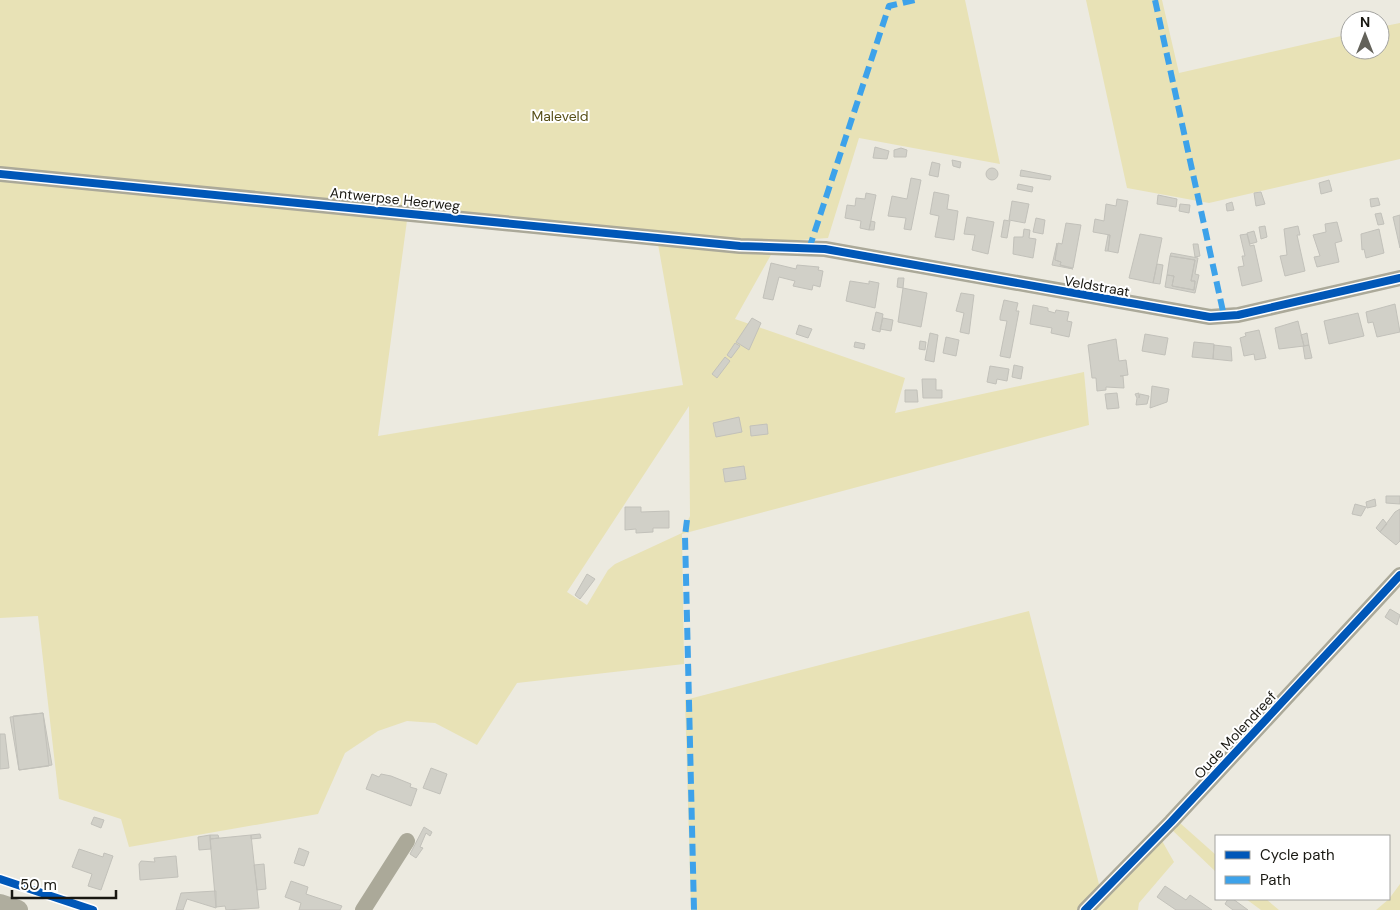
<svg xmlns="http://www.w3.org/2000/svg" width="1400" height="910" font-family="'DM Sans',sans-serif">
  <rect width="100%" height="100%" fill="#eceae0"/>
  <!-- green -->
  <path fill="#e8e2b6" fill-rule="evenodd" d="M0 0H965L1000 164 859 138 828 238 773 242 772 253 735 319 905 378 895 413 1084 372 1089 425 682 534 684 664 517 683 477 745 435 723 407 721 378 731 345 753 318 814 129 847 121 819 59 799 38 616 0 618ZM408 213 658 244 683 385 378 436ZM689 406 690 516 682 533 615 564 608 570 587 605 567 592Z
    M1086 0H1162L1179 73 1350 34V50H1380V27L1400 23V159L1209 203 1127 188Z
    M1029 611 1101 892 1161 839 1174 862 1139 903 1138 910H691L685 700Z
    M1171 815 1216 855V872L1170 828Z
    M1400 884V910H1376L1389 899Z
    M1246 899H1266L1279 910H1261Z"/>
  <!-- building -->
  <path fill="#d1d0c8" stroke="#c2c1ba" d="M875 147 889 151 887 159 873 158Z
    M901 148 907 150 906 157H894V150Z
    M952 160 961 162 960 168 953 166Z
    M932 162 940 164 938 177 929 175Z
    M986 174a6 6 0 1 1 12 0a6 6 0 1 1-12 0Z
    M1021 170 1051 176 1050 180 1020 176Z
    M911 178 921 180 911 230 904 229 906 218 888 216 892 196 907 199Z
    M1329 180 1332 191 1321 194 1319 183Z
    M1018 184 1033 187 1032 192 1017 189Z
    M934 192 949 195 947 209 958 211 954 240 935 237 939 216 930 214Z
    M1261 192 1265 204 1256 206 1254 193Z
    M866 193 876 195 869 230 860 228 861 221 845 218 847 205 855 206 856 198 865 199Z
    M1158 195 1177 199 1176 207 1157 204Z
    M1378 198 1380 205 1371 207 1370 199Z
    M1117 199 1128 201 1118 253 1108 251 1110 235 1093 232 1095 219 1104 221 1106 204 1116 206Z
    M1012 201 1029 204 1025 223 1009 220Z
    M1232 202 1234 210 1227 211 1226 204Z
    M1180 204 1190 205 1189 213 1179 211Z
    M1381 213 1384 224 1378 225 1375 214Z
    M1400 215V248L1393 217Z
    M967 217 994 222 988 254 972 250 975 235 964 234Z
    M1036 218 1045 220 1043 234 1033 232Z
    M1004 220 1010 221 1007 238 1001 237Z
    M871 221 875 222 874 230H869Z
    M1337 222 1342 241 1335 243 1339 262 1317 267 1314 257 1320 256 1313 235 1326 232 1325 224Z
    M1066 223 1081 225 1073 268 1060 265 1061 262 1055 260 1058 243 1062 244Z
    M1265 226 1267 237 1261 239 1259 227Z
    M1298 226 1300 235H1297L1305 271 1285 276 1280 256 1287 255 1284 229Z
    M1024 229 1030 230 1029 238 1036 239 1033 258 1013 254 1014 237H1023Z
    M1379 229 1384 253 1366 258 1364 249 1362 250 1361 234Z
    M1254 231 1257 242 1250 244 1247 233Z
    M1140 234 1162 238 1153 283 1129 278Z
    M1247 234 1250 246 1254 245 1262 281 1242 286 1238 267 1244 266 1242 256H1245L1240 235Z
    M1108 235H1110L1108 251H1105Z
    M1057 243 1055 260 1061 262 1060 265 1073 269 1052 265Z
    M1193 244H1198L1200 256 1195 257Z
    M1171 253 1198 258 1195 274 1199 275 1195 293 1165 287 1167 275 1174 276 1172 286 1194 290 1195 281H1191L1195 260 1170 256Z
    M1170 256 1195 260 1191 281H1195L1194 290 1172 286 1174 276 1167 275Z
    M771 263 796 269 797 265 819 267 818 270 823 271 820 287 813 285 812 290 793 286 795 281 779 277 773 300 763 298Z
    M1157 264 1163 265 1160 284 1153 283Z
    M898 278H904L903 288 897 287Z
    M850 281 869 284V281L879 283 875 308 846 301Z
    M903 288 927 293 921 327 898 322Z
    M961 293 974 295 969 334 960 332 964 313 956 311Z
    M1004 300 1018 303 1016 311H1019L1010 358 1000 356 1007 321 1000 320V317Z
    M1395 304 1400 332 1377 337 1373 322 1368 323 1366 312Z
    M1033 305 1048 308V311L1055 313 1056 310 1069 312 1067 321 1072 322 1069 337 1051 333 1052 328 1030 324Z
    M876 312 883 314 880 332 872 330Z
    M1358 313 1364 336 1329 344 1324 321Z
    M752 318 761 323 749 350 736 342Z
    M883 318 893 320 891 331 880 329Z
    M1298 321 1304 346 1279 349 1275 328Z
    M799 325 812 329 808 338 796 334Z
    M1259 330 1266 358 1255 360 1254 354 1244 356 1240 338 1246 336 1245 333Z
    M930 333 938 335 934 362 925 360Z
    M1307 333 1309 345 1304 346 1301 335Z
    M1145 334 1168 338 1165 355 1142 351Z
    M946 337 959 340 956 356 943 353Z
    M1116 339 1119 361 1126 360 1128 375 1120 376H1123L1124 388 1106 387V390L1097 391 1096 378H1092L1088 345Z
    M920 341 926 342 925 350 919 349Z
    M855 342 865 344 864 349 854 347Z
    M1194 342 1214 344 1213 359 1192 357Z
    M735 343 740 346 731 358 727 355Z
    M1214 345 1231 347 1232 361 1213 359Z
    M1309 345 1312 358 1305 359 1303 346Z
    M725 357 730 361 717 378 712 374Z
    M1014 365 1023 367 1021 379 1012 377Z
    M990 366 1009 369 1007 381 997 379 996 384 987 382Z
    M922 379H936V390H942V398H923Z
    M1152 386 1169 389 1167 402 1150 408Z
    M905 390H917L918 402H905Z
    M1117 393 1119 408 1107 409 1105 394Z
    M1139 393V398L1140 394 1149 396 1147 404 1136 405 1137 398 1135 394Z
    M739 417 742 432 716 437 713 423Z
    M767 424 768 434 751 436 750 426Z
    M744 466 746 479 725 482 723 469Z
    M1386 496H1400V504L1386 503Z
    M1375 499 1376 506 1367 508 1366 502Z
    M1355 504 1366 507 1361 516 1352 514Z
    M625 507H641V512L669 511V528H653V532L636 533V529L625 530Z
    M1400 509V541L1396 545 1380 532 1395 512Z
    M1383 519 1387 524 1380 532 1376 528Z
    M587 574 595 579 580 599 575 595Z
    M1390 609 1400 615 1397 625 1385 617Z
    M43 713 49 766 19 770 13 716Z
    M43 713 52 765 19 770 10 717Z
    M0 734H5L9 768 0 769Z
    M431 768 447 774 440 794 423 788Z
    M372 774 379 777 381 774 391 776 411 784 410 787 417 789 411 806 366 789Z
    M94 817 104 820 101 828 91 824Z
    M424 827 432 832 430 836 426 833 420 847 423 848 416 858 410 854Z
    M260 834 261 838 251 839V835Z
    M210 835 211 849 199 850 198 837Z
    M210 835H218L219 838 210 839Z
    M251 835 259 908 226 910 225 906 216 907 210 839Z
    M299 848 309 852 304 866 294 863Z
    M79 849 103 857 104 853 113 856 101 890 88 886 92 874 72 867Z
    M176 856 178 877 140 880 139 864 141 861 155 862 154 858Z
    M264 864 266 889 257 890 254 865Z
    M291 881 308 887 306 894 342 906 340 910H299L301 903 285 897Z
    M1165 886 1186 900 1190 895 1212 910H1176L1157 897Z
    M216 891V908L187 899 183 910H176L181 893Z
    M1228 899H1233L1248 910H1233L1225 904Z"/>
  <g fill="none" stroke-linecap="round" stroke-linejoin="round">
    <!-- minor -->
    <path stroke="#aba999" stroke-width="16" d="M0 174 740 246 825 249 1210 317 1238 315 1400 278
      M363 910 407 841
      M1085 910 1171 822 1400 575"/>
    <!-- major -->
    <path stroke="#afad9e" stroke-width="20" d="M0 904 18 910"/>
    <!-- quiet -->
    <path stroke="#3da2ea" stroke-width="6" stroke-dasharray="12 6" stroke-linecap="butt" d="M1155 0 1224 316
      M809 249 889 6 915 0
      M687 520 685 536 694 910"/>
    <defs>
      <path id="cycleway" d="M0 174 740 246 825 249 1210 317 1238 315 1400 278
        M0 879 93 910
        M1085 910 1171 822 1400 575"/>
    </defs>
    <!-- cycleway casing -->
    <use href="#cycleway" stroke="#fff" stroke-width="11"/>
    <!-- cycleway -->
    <use href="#cycleway" stroke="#0057b8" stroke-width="8"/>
  </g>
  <g text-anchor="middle" stroke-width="4" stroke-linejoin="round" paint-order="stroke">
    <!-- park labels -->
    <g font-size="14" fill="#574f18" stroke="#fff">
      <text x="560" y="121">Maleveld</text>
    </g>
    <!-- street labels -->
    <g font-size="14" fill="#191812" stroke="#fff">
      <text transform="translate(395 199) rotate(6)" y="5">Antwerpse Heerweg</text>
      <text transform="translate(1097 286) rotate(10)" y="5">Veldstraat</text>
      <text transform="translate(1235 735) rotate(-47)" y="5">Oude Molendreef</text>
    </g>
  </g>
  <!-- legend -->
  <rect x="1215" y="835" width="175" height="65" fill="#ffffff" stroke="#a3a3a0"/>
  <rect x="1225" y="851" width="25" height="8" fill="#0057b8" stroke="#a3a3a0"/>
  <text x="1260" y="860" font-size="15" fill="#191812">Cycle path</text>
  <rect x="1225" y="876" width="25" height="8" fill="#3da2ea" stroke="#a3a3a0"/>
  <text x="1260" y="885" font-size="15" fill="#191812">Path</text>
  <!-- north arrow -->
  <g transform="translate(1365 35)"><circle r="24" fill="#ffffff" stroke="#a3a3a0"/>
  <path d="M0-4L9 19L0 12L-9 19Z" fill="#63625a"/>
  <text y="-8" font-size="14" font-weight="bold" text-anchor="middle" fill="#191812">N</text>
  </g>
  <!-- scale -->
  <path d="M12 890v8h104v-8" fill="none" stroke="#191812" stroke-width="2.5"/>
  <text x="20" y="890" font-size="15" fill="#191812" stroke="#ffffff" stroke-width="4" paint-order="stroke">50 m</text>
</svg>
